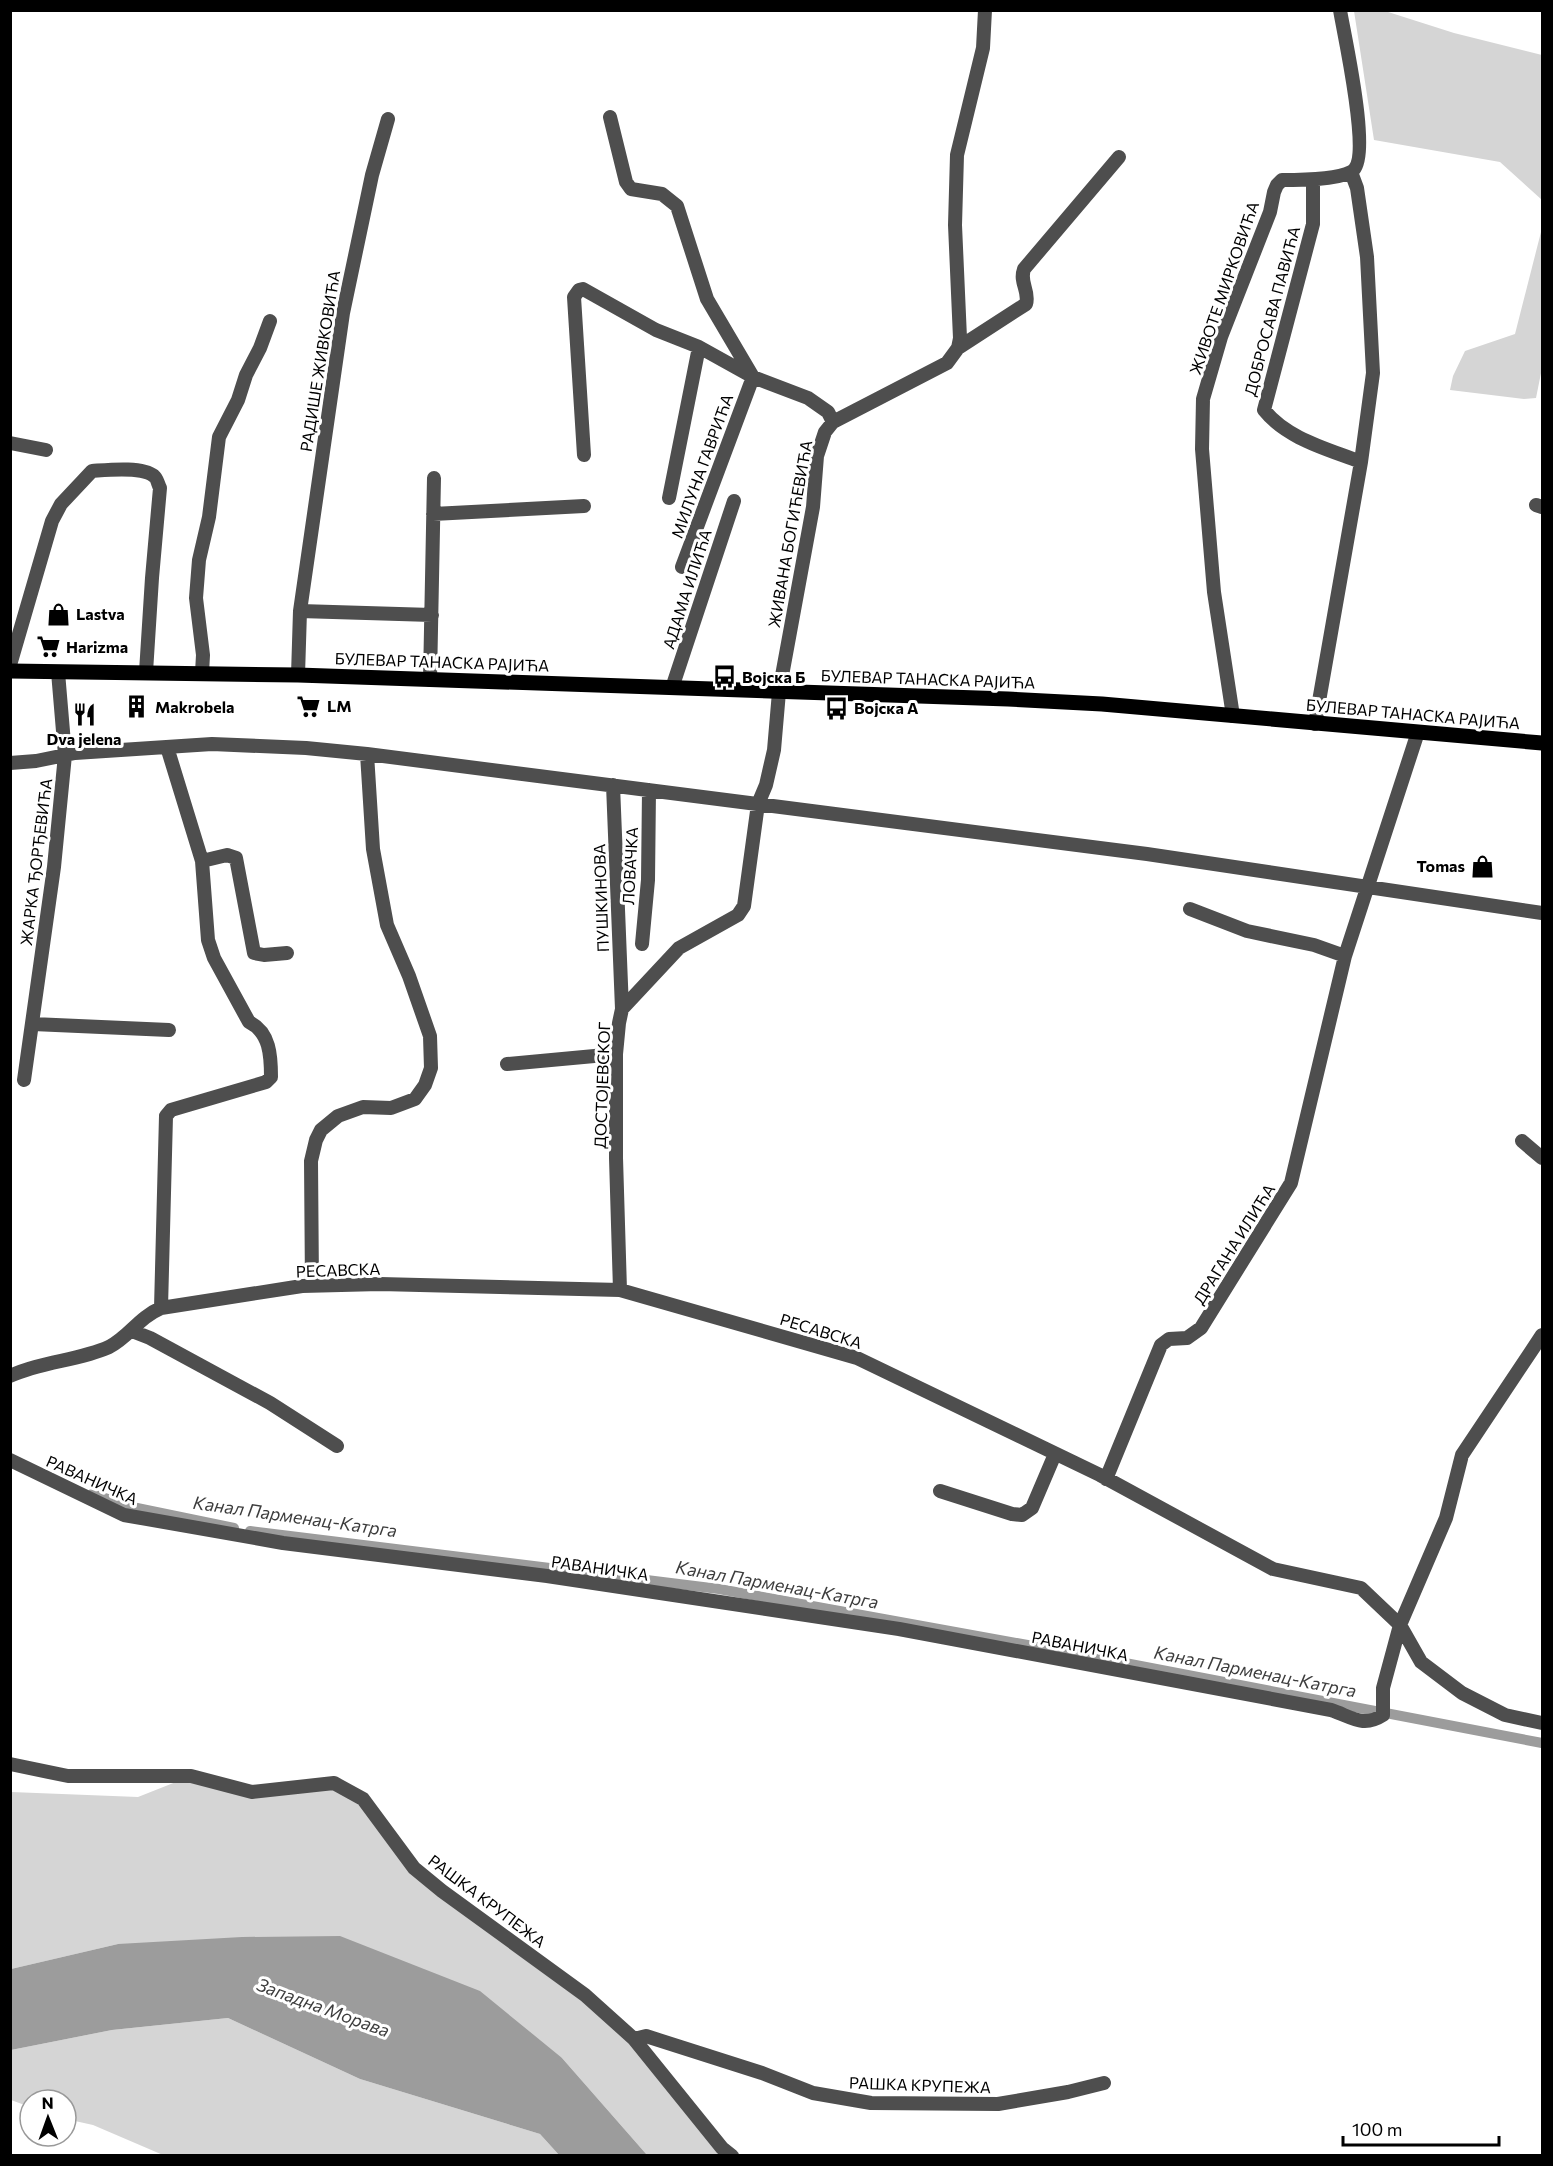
<svg xmlns="http://www.w3.org/2000/svg" width="1553" height="2166" font-family="Commissioner,sans-serif">
  <rect width="100%" height="100%" fill="#fff"/>
  <!-- green -->
  <path fill="#d5d5d5" d="M1354 11H1385L1454 33 1542 55V200L1500 162 1374 140Z
    M1542 212V368L1536 398 1524 399 1450 390 1453 376 1465 351 1515 334 1541 232Z
    M191 1776 252 1792 334 1783 363 1799 414 1868 585 1995 732 2155H647L562 2058 118 1944 11 1969V1792L138 1797Z
    M228 2018 360 2079 540 2134 559 2155H163L93 2125 66 2119V2100H30V2107L11 2100V2050L112 2030Z"/>
  <!-- water -->
  <path fill="#9c9c9c" d="M340 1936 480 1991 562 2058 647 2155H559L540 2134 360 2079 228 2018 112 2030 11 2050V1969L118 1944 242 1937Z"/>
  <g fill="none" stroke-linecap="round" stroke-linejoin="round">
    <!-- canal -->
    <path stroke="#9c9c9c" stroke-width="10" d="M92 1494 137 1508 234 1528
      M250 1531 719 1589 1099 1658 1542 1743"/>
    <!-- minor -->
    <path stroke="#4e4e4e" stroke-width="14" d="M610 117 626 182 631 189 662 194 677 206 707 299 753 377 682 567
      M1313 180V224L1264 410C1287 439 1328 449 1361 462
      M958 348 1026 304C1030 291 1019 283 1024 269L1119 157
      M10 443 46 450
      M584 455 574 297 579 290 583 289 656 330 699 347 753 377 808 398 828 412 833 422
      M669 498 699 347
      M1536 505 1542 507
      M433 514 584 506
      M300 611 432 615
      M10 665 52 521 61 504 92 471C107 470 142 466 154 476 157 478 158 484 160 488L152 578 146 672
      M202 673 203 655 196 598 199 560 209 517 219 437 238 400 246 375 260 348 270 321
      M298 675 300 611 343 313 372 175 388 119
      M430 680 434 478
      M672 688 734 501
      M1233 716 1214 592 1202 449 1203 399 1221 337 1270 212 1274 192 1277 185 1282 180C1300 180 1335 180 1351 172 1373 161 1344 35 1340 10
      M1315 724 1361 462 1373 373 1367 257 1357 188 1351 172
      M10 763 36 761 75 753 212 744 306 748 367 754 1147 854 1542 913
      M613 785 622 1009
      M202 861 227 855 236 858 254 953 264 955 287 953
      M1190 909 1247 931 1314 945 1345 956
      M642 944 648 880 649 790
      M33 1024 169 1030
      M507 1064 616 1054
      M24 1080 54 867 65 755 58 672
      M1522 1141 1542 1158
      M312 1286 311 1161 316 1140 321 1130 338 1116 363 1107 391 1108 415 1099 425 1085 431 1068 430 1036 409 976 387 925 373 849 367 754
      M620 1290 616 1158V1054L619 1023 622 1009 679 948 738 915 744 906 758 804 766 785 774 750 779 692 813 507 817 456 825 432 833 422 947 363 958 348 960 338 955 225 957 155 983 48 985 10
      M161 1308 166 1116 171 1110 266 1082 271 1077C271 1056 270 1032 249 1022L214 958 208 940 202 861 167 747
      M132 1331 150 1338 270 1403 337 1446
      M10 1376C42 1361 78 1361 109 1347 130 1336 138 1318 161 1308L302 1286 380 1284 620 1290 857 1358 1100 1475 1273 1569 1361 1588 1400 1625 1421 1662 1462 1693 1505 1715 1542 1723
      M10 1460 124 1515 283 1543 547 1576 899 1629 1331 1710C1352 1717 1363 1728 1383 1715V1688L1400 1625 1446 1518 1462 1455 1542 1335
      M1106 1479 1161 1345 1169 1339 1187 1338 1201 1328 1291 1183 1345 956 1418 732
      M940 1491 1012 1514 1022 1515 1032 1508 1055 1454
      M10 1764 68 1776H191L252 1792 334 1783 363 1799 414 1868 442 1891 585 1995 634 2039 722 2148 732 2156
      M634 2039 646 2036 762 2073 813 2093 871 2103 998 2104 1068 2092 1104 2083"/>
    <!-- major -->
    <path stroke="#000" stroke-width="15" d="M10 671 298 675 1008 699 1102 704 1542 743"/>
  </g>
  <!-- icons -->
  <defs>
    <symbol id="shop-bare" viewBox="-9 -9 18 18"><path d="M-5-2.5h2.3a2.7 3.5 0 0 1 5.4 0H5L5.5 6h-11ZM-1.5-2.5h3a1.5 2.3 0 0 0-3 0Z" fill="#000" stroke="#fff" stroke-width="2.5" paint-order="stroke"/></symbol>
    <symbol id="supermarket-bare" viewBox="-9 -9 18 18"><path d="M-6-5.5h2.5l.6 2H6L4.5 2H-2.5L-4.4-4H-6ZM-1.5 3.2a1.3 1.3 0 1 0 .1 0ZM3 3.2a1.3 1.3 0 1 0 .1 0Z" fill="#000" stroke="#fff" stroke-width="2.5" paint-order="stroke"/></symbol>
    <symbol id="bus-bare" viewBox="-9 -9 18 18"><path d="M-5-6H5V4H4V6H2V4H-2V6H-4V4H-5ZM-3.5-4V0h7V-4ZM-3.5 1.2v1.5H-2V1.2ZM2 1.2v1.5H3.5V1.2Z" fill="#000" stroke="#fff" stroke-width="2.5" paint-order="stroke"/></symbol>
    <symbol id="building-bare" viewBox="-9 -9 18 18"><path d="M-4-6H4V6H1V3H-1V6H-4ZM-2.5-4.3h1.7v1.8h-1.7ZM.8-4.3h1.7v1.8H.8ZM-2.5-1h1.7V.8h-1.7ZM.8-1h1.7V.8H.8Z" fill="#000" stroke="#fff" stroke-width="2.5" paint-order="stroke"/></symbol>
    <symbol id="restaurant-bare" viewBox="-9 -9 18 18"><path d="M-5-6h1v4h1v-4h1v4h1v-4h1v5L-1.5 .5V6h-2V.5L-5-1ZM5-6V6H3V1.5H1.5Q1.5-4 5-6Z" fill="#000" stroke="#fff" stroke-width="2.5" paint-order="stroke"/></symbol>
  </defs>
  <g fill-rule="evenodd">
    <use href="#shop-bare" x="42" y="598" width="33" height="33"/>
    <use href="#supermarket-bare" x="32" y="630" width="33" height="33"/>
    <use href="#bus-bare" x="708" y="660" width="33" height="33"/>
    <use href="#supermarket-bare" x="292" y="690" width="33" height="33"/>
    <use href="#building-bare" x="120" y="690" width="33" height="33"/>
    <use href="#bus-bare" x="820" y="692" width="33" height="33"/>
    <use href="#restaurant-bare" x="68" y="698" width="33" height="33"/>
    <use href="#shop-bare" x="1466" y="850" width="33" height="33"/>
  </g>
  <g text-anchor="middle" stroke-width="6" stroke-linejoin="round" paint-order="stroke">
    <!-- street labels -->
    <g font-size="16" fill="#000" stroke="#fff">
      <text transform="translate(1224 288) rotate(-71)" y="6">ЖИВОТЕ МИРКОВИЋА</text>
      <text transform="translate(1272 311) rotate(-75)" y="6">ДОБРОСАВА ПАВИЋА</text>
      <text transform="translate(320 361) rotate(-81)" y="6">РАДИШЕ ЖИВКОВИЋА</text>
      <text transform="translate(702 466) rotate(-70)" y="6">МИЛУНА ГАВРИЋА</text>
      <text transform="translate(790 534) rotate(-80)" y="6">ЖИВАНА БОГИЋЕВИЋА</text>
      <text transform="translate(687 589) rotate(-72)" y="6">АДАМА ИЛИЋА</text>
      <text transform="translate(442 662) rotate(2)" y="6">БУЛЕВАР ТАНАСКА РАЈИЋА</text>
      <text transform="translate(928 679) rotate(2)" y="6">БУЛЕВАР ТАНАСКА РАЈИЋА</text>
      <text transform="translate(1413 714) rotate(5)" y="6">БУЛЕВАР ТАНАСКА РАЈИЋА</text>
      <text transform="translate(36 862) rotate(-83)" y="6">ЖАРКА ЂОРЂЕВИЋА</text>
      <text transform="translate(630 866) rotate(-87)" y="6">ЛОВАЧКА</text>
      <text transform="translate(601 898) rotate(-92)" y="6">ПУШКИНОВА</text>
      <text transform="translate(602 1085) rotate(-88)" y="6">ДОСТОЈЕВСКОГ</text>
      <text transform="translate(1234 1244) rotate(-58)" y="6">ДРАГАНА ИЛИЋА</text>
      <text transform="translate(338 1270) rotate(-2)" y="6">РЕСАВСКА</text>
      <text transform="translate(821 1331) rotate(17)" y="6">РЕСАВСКА</text>
      <text transform="translate(92 1480) rotate(24)" y="6">РАВАНИЧКА</text>
      <text transform="translate(600 1568) rotate(8)" y="6">РАВАНИЧКА</text>
      <text transform="translate(1080 1646) rotate(11)" y="6">РАВАНИЧКА</text>
      <text transform="translate(487 1901) rotate(37)" y="6">РАШКА КРУПЕЖА</text>
      <text transform="translate(920 2085) rotate(2)" y="6">РАШКА КРУПЕЖА</text>
    </g>
    <!-- poi labels -->
    <g font-size="16" font-weight="bold" fill="#000" stroke="#fff" text-anchor="start">
      <text x="76" y="620">Lastva</text>
      <text x="66" y="653">Harizma</text>
      <text x="742" y="683">Војска Б</text>
      <text x="327" y="712">LM</text>
      <text x="155" y="713">Makrobela</text>
      <text x="854" y="714">Војска А</text>
      <text x="84" y="745" text-anchor="middle">Dva jelena</text>
      <text x="1465" y="872" text-anchor="end">Tomas</text>
    </g>
    <!-- water labels -->
    <g font-size="18" font-style="italic" fill="#3d3d3d" stroke="#fff">
      <text transform="translate(295 1517) rotate(8)" y="6">Канал Парменац-Катрга</text>
      <text transform="translate(777 1585) rotate(10)" y="6">Канал Парменац-Катрга</text>
      <text transform="translate(1255 1672) rotate(11)" y="6">Канал Парменац-Катрга</text>
      <text transform="translate(323 2008) rotate(20)" y="6">Западна Морава</text>
    </g>
  </g>
  <!-- border -->
  <rect width="1553" height="2166" fill="none" stroke="#000000" stroke-width="24"/>
  <!-- north arrow -->
  <g transform="translate(48 2118) rotate(359)"><circle r="28" fill="#ffffff" stroke="#999999" stroke-width="1.5"/>
  <path d="M0-4.5L10 22L0 15L-10 22Z" fill="#000000"/>
  <text y="-9" font-size="16" font-weight="bold" text-anchor="middle" fill="#000000">N</text>
  </g>
  <!-- scale -->
  <path d="M1343 2136v9h156v-9" fill="none" stroke="#000000" stroke-width="3"/>
  <text x="1352" y="2136" font-size="18" fill="#000000" stroke="#ffffff" stroke-width="4.5" paint-order="stroke">100 m</text>
</svg>
